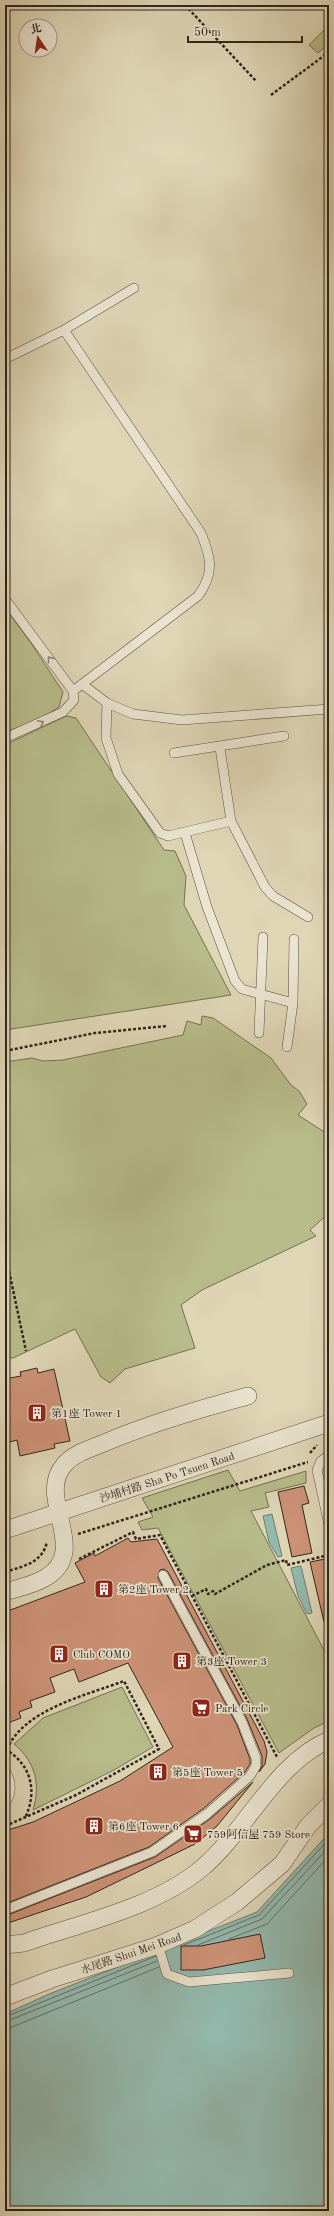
<svg xmlns="http://www.w3.org/2000/svg" width="334" height="2216" font-family="'Old Standard TT','Noto Serif TC',serif">
  <rect width="100%" height="100%" fill="#dfd6b6"/>
  <filter id="stains"><feTurbulence type="fractalNoise" baseFrequency=".005" numOctaves="4"/><feColorMatrix values="0 0 0 0 .2 0 0 0 0 .09 0 0 0 0 .02 0 0 0 .5 -.17"/></filter>
  <radialGradient id="worn" r=".72"><stop offset=".6" stop-color="#630" stop-opacity="0"/><stop offset="1" stop-color="#630" stop-opacity=".3"/></radialGradient>
  <!-- green -->
  <path fill="#b7bc8a" stroke="#747054" d="M329 25V43L318 53 309 45Z
    M5 608 31 643 63 692 59 707 37 721 5 732Z
    M66 716 76 718 164 850 175 851 186 876 184 905 231 995 5 1030V745Z
    M202 1016 213 1018 271 1058 291 1085 299 1091 307 1104 298 1115 329 1135V1213L310 1230 316 1236 202 1290 181 1305 195 1348 125 1369 110 1383 101 1377 75 1329 13 1358H5V1062L32 1058 43 1061 63 1060 183 1035 187 1021 201 1025Z
    M228 1470 240 1491 306 1471V1483L265 1493 269 1507 251 1511 325 1652 329 1651V1721L314 1728 279 1753 158 1528 142 1530 138 1522 153 1517 142 1498Z
    M122 1687 153 1747 114 1770 33 1810C41 1783 35 1762 14 1744L43 1718Z"/>
  <!-- water -->
  <path fill="#93b9ae" stroke="#6b7e74" d="M272 1514 282 1556 278 1557 269 1542 263 1516Z
    M301 1566 312 1613 307 1614 298 1596 291 1568Z
    M329 1833V2211H5V2014L49 1994 257 1912Z"/>
  <g fill="none" stroke-linecap="round" stroke-linejoin="round">
    <!-- shore -->
    <path stroke="#626f66" stroke-width="1" d="M229 1939 267 1924 329 1856
      M184 1945 259 1915 329 1839
      M198 1945 262 1919 329 1847
      M5 2017 156 1956
      M5 2022 157 1961
      M5 2028 12 2027 159 1967"/>
  </g>
  <!-- building -->
  <path fill="#cd9276" stroke="#30251d" d="M37 1368 38 1373 54 1369 70 1441 54 1444 55 1448 20 1456 17 1440 10 1442 5 1420V1379L21 1376 20 1372Z
    M304 1486 309 1503 302 1505 312 1553 292 1557 278 1492Z
    M128 1538 131 1542 157 1539 264 1741 267 1752 265 1764 259 1772 262 1766V1756L247 1719 168 1572 164 1569 160 1570 158 1578 237 1725 250 1759V1764L245 1772 203 1809 149 1847 5 1904V1831L33 1822 120 1781 173 1747 128 1663 79 1682 74 1669 50 1678 55 1692 30 1701 32 1707 19 1712 21 1718 5 1724V1612L85 1582 75 1563 94 1553 95 1556Z
    M325 1559 329 1579V1622H324L310 1562Z
    M253 1782 217 1826 195 1844 86 1897 5 1924V1916L155 1857 210 1819Z
    M260 1934 265 1958 203 1970H181V1946H201Z"/>
  <g fill="none" stroke-linecap="round" stroke-linejoin="round">
    <defs>
      <path id="service" d="M64 330 201 533C211 558 215 573 198 596L73 691
        M5 359 64 330 134 288
        M5 599 73 691 74 700 63 712 5 738
        M82 684 107 703 133 714 182 720 329 709
        M107 703 106 738 118 774 160 833 168 836 231 821
        M220 748 231 821 265 887 273 896 308 917
        M174 753 284 736
        M185 833 207 907 235 981 242 989 293 1003
        M259 1033 263 937
        M287 1047 293 1003 294 939
        M329 1455 321 1461 317 1470 329 1525
        M5 1771C12 1781 12 1794 5 1803
        M5 1910 152 1852 207 1814 250 1776 256 1766V1758L242 1722 163 1575
        M158 1945 167 1974 189 1982 289 1973"/>
      <path id="minor" d="M5 1530 329 1423
        M5 1592C18 1588 33 1585 45 1578 92 1551 35 1498 64 1465 74 1453 90 1449 104 1443 151 1423 199 1409 248 1396
        M5 1945 24 1943C81 1923 156 1907 202 1868 246 1831 275 1763 329 1740
        M5 1997 52 1979 156 1946 195 1929 237 1902 282 1864 308 1826 329 1805"/>
    </defs>
    <!-- service casing -->
    <use href="#service" stroke="#5c5143" stroke-width="10"/>
    <!-- minor casing -->
    <use href="#minor" stroke="#5c5143" stroke-width="18"/>
    <!-- path -->
    <path stroke="#30251d" stroke-width="2.5" stroke-dasharray="3 2" stroke-linecap="butt" d="M185 5 256 81
      M271 95 329 52
      M5 1051 95 1033 167 1026
      M5 1252 26 1351
      M310 1453 317 1445
      M78 1534 308 1462
      M79 1559 133 1532 136 1539 160 1535 277 1757
      M5 1572C24 1566 42 1563 47 1542
      M192 1596 206 1589 208 1594 213 1591 215 1594 267 1565 286 1560 287 1565 329 1555
      M5 1749C31 1764 38 1791 25 1818
      M5 1826 76 1795 159 1749 124 1681C87 1695 22 1710 7 1750"/>
    <!-- service -->
    <use href="#service" stroke="#eae4d0" stroke-width="9"/>
    <!-- minor -->
    <use href="#minor" stroke="#eae4d0" stroke-width="17"/>
  </g>
  <!-- one-way arrows -->
  <defs><path id="oneway-chevron" d="M-2-3.5L2.5 0L-2 3.5" fill="none" stroke-width="1.6" stroke-linecap="round" stroke-linejoin="round"/></defs>
  <g stroke="#8d8476">
    <use href="#oneway-chevron" transform="translate(50 659) rotate(-127)"/>
    <use href="#oneway-chevron" transform="translate(41 723) rotate(-26)"/>
  </g>
  <!-- icons -->
  <defs>
    <symbol id="building-square" viewBox="-11 -11 22 22"><rect x="-9" y="-9" width="18" height="18" rx="4" fill="#8f2418" stroke="#eae4d0"/><path d="M-4-6H4V6H1V3H-1V6H-4ZM-2.5-4.3h1.7v1.8h-1.7ZM.8-4.3h1.7v1.8H.8ZM-2.5-1h1.7V.8h-1.7ZM.8-1h1.7V.8H.8Z" fill="#fff"/></symbol>
    <symbol id="supermarket-square" viewBox="-11 -11 22 22"><rect x="-9" y="-9" width="18" height="18" rx="4" fill="#8f2418" stroke="#eae4d0"/><path d="M-6-5.5h2.5l.6 2H6L4.5 2H-2.5L-4.4-4H-6ZM-1.5 3.2a1.3 1.3 0 1 0 .1 0ZM3 3.2a1.3 1.3 0 1 0 .1 0Z" fill="#fff"/></symbol>
  </defs>
  <g fill-rule="evenodd">
    <use href="#building-square" x="26" y="1402" width="22" height="22"/>
    <use href="#building-square" x="93" y="1578" width="22" height="22"/>
    <use href="#building-square" x="48" y="1643" width="22" height="22"/>
    <use href="#building-square" x="171" y="1650" width="22" height="22"/>
    <use href="#supermarket-square" x="190" y="1697" width="22" height="22"/>
    <use href="#building-square" x="147" y="1761" width="22" height="22"/>
    <use href="#building-square" x="83" y="1815" width="22" height="22"/>
    <use href="#supermarket-square" x="182" y="1823" width="22" height="22"/>
  </g>
  <g text-anchor="middle" stroke-width="3.5" stroke-linejoin="round" paint-order="stroke">
    <!-- poi labels -->
    <g font-size="11" fill="#30251d" stroke="#eae4d0" text-anchor="start">
      <text x="51" y="1417">第1座 Tower 1</text>
      <text x="118" y="1593">第2座 Tower 2</text>
      <text x="73" y="1658">Club COMO</text>
      <text x="196" y="1665">第3座 Tower 3</text>
      <text x="215" y="1712">Park Circle</text>
      <text x="172" y="1776">第5座 Tower 5</text>
      <text x="108" y="1830">第6座 Tower 6</text>
      <text x="207" y="1838">759阿信屋 759 Store</text>
    </g>
    <!-- street labels -->
    <g font-size="11" fill="#30251d" stroke="#eae4d0">
      <text transform="translate(167 1477) rotate(-18)" y="4">沙埔村路 Sha Po Tsuen Road</text>
      <text transform="translate(131 1953) rotate(-19)" y="4">水尾路 Shui Mei Road</text>
    </g>
  </g>
  <!-- margin -->
  <rect width="334" height="2216" fill="none" stroke="#dfd6b6" stroke-width="20"/>
  <rect x="6" y="6" width="322" height="2204" fill="none" stroke="#30251d" stroke-width="2"/>
  <rect x="10" y="10" width="314" height="2196" fill="none" stroke="#30251d"/>
  <!-- north arrow -->
  <g transform="translate(38 38) rotate(347)"><circle r="19" fill="#eae4d0" stroke="#a09888"/>
  <path d="M0-3L7 15L0 10L-7 15Z" fill="#8f2418"/>
  <text y="-6" font-size="11" font-weight="bold" text-anchor="middle" fill="#30251d">北</text>
  </g>
  <!-- scale -->
  <path d="M188 36v6h114v-6" fill="none" stroke="#30251d" stroke-width="2"/>
  <text x="194" y="36" font-size="12" fill="#30251d" stroke="#eae4d0" stroke-width="3" paint-order="stroke">50 m</text>
  <rect width="100%" height="100%" filter="url(#stains)"/>
  <rect width="100%" height="100%" fill="url(#worn)"/>
</svg>
